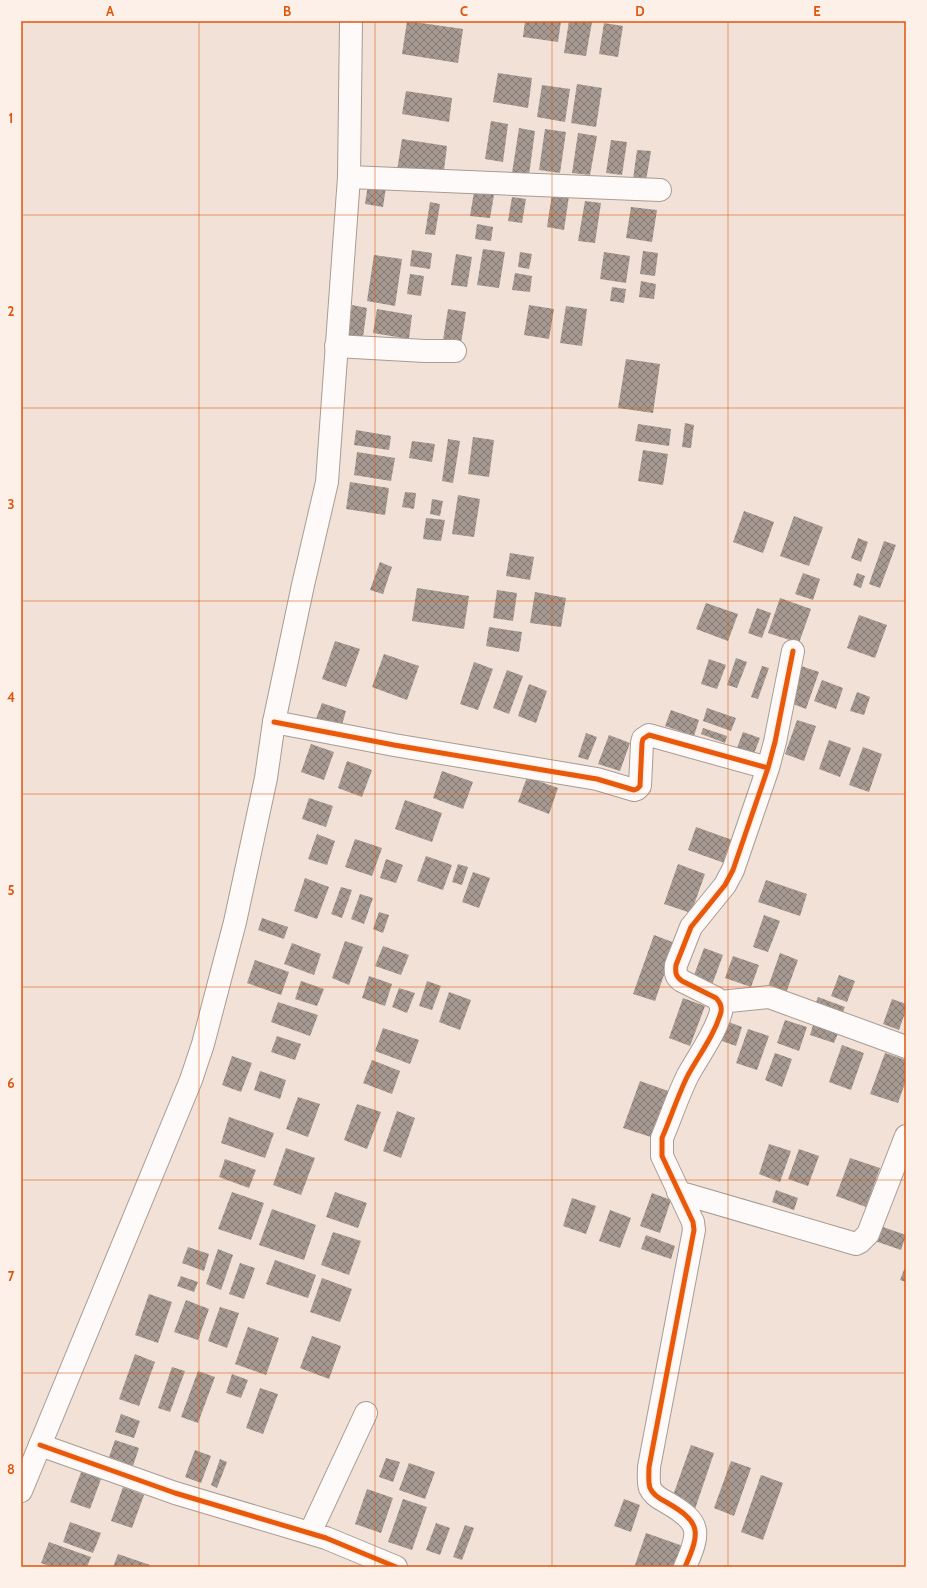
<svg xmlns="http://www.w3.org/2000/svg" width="927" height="1588" font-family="Cabin,sans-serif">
  <defs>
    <pattern id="building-cross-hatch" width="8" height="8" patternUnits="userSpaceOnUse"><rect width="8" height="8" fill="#a69991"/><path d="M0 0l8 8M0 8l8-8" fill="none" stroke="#867b74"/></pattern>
  </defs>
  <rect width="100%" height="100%" fill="#f2e1d6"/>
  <!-- building -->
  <path fill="url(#building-cross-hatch)" d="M407 21 463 29 458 63 402 54Z
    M525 21H561L558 42 523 37Z
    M569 21 592 22 586 56 564 53Z
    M604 23 623 26 618 57 599 54Z
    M498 73 532 78 528 108 493 102Z
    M577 84 602 88 596 127 571 123Z
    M542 85 570 89 565 122 537 117Z
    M406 91 452 98 449 122 402 114Z
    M491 121 508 124 503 162 485 159Z
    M519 128 535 131 529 175 512 173Z
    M545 129 566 132 560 173 539 170Z
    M578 133 597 136 590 175 572 173Z
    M402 139 447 146 443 178 397 171Z
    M611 140 627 142 622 175 606 173Z
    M637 150 651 151 646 181 633 179Z
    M368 184 386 187 383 207 365 204Z
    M474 192 494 195 490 218 470 216Z
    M552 194 569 196 564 230 547 227Z
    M512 197 526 199 522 223 508 221Z
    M585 201 601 203 595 243 578 241Z
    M430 202 440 204 435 235 425 234Z
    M631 207 657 210 652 242 626 238Z
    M477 224 493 227 491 241 475 239Z
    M483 249 505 252 499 288 477 285Z
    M412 250 432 253 430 269 410 266Z
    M643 251 658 253 655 276 640 274Z
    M520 252 532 254 529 269 518 267Z
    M604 252 630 256 626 283 600 279Z
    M456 254 472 257 467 287 451 285Z
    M374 255 402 259 395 306 367 301Z
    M515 273 532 276 530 292 512 290Z
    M410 274 424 276 421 296 407 294Z
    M641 281 656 284 654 299 639 297Z
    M612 287 626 289 624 303 610 301Z
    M352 305 367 308 363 337 347 335Z
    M529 305 554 309 549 339 524 335Z
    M566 306 587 309 582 346 560 343Z
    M377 309 412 315 409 339 373 333Z
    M448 309 466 312 461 343 443 340Z
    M626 359 660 364 653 413 618 408Z
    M685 423 694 425 691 448 682 447Z
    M638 424 671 429 669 446 635 441Z
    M356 430 391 436 389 450 354 445Z
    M473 437 494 440 489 477 468 474Z
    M448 439 460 441 453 483 442 481Z
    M412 441 435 444 432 462 409 458Z
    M643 450 668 454 663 485 638 481Z
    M357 452 395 458 391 481 354 475Z
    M350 482 389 488 385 515 346 509Z
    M405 492 416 493 414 509 402 507Z
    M458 495 480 499 474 537 452 534Z
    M432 499 443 501 440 516 430 514Z
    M744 511 774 522 763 553 733 542Z
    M794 516 823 527 809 566 780 556Z
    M426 518 445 520 441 541 423 539Z
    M858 538 868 542 861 562 851 558Z
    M884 541 896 545 880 588 869 584Z
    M510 553 534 557 530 580 506 576Z
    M380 562 392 567 383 594 370 590Z
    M803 573 820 579 813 600 795 594Z
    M857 573 865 576 861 588 853 585Z
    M417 588 469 596 464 629 412 621Z
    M497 590 517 593 513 621 493 618Z
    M535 592 566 598 561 627 530 623Z
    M780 598 811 609 799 643 768 633Z
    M706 603 738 614 728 641 696 629Z
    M757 608 771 613 762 638 748 633Z
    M859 615 887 625 875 658 847 648Z
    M489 627 522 632 519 652 486 646Z
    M335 641 360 649 346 687 322 679Z
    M384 654 419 666 407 700 372 687Z
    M736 658 747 662 737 688 727 685Z
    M709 659 726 665 717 689 701 684Z
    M474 662 493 669 478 710 460 704Z
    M798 665 819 672 806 709 785 701Z
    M762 666 769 668 758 699 751 697Z
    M507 670 523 676 509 714 493 708Z
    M822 680 843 688 836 709 814 701Z
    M529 684 547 691 536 723 518 716Z
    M857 692 870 697 864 715 850 711Z
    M322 703 346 711 341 728 316 719Z
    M707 708 736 718 731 731 703 721Z
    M671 710 699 720 694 736 665 726Z
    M797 720 816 726 804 761 785 754Z
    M703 728 727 736 725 743 701 734Z
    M743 732 760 738 752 759 735 753Z
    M586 733 597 737 588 760 578 757Z
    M609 735 630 743 620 771 598 764Z
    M829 740 851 748 840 777 819 769Z
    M311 744 334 752 324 780 301 772Z
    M863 747 882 754 869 792 849 785Z
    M347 761 372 770 362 797 338 788Z
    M442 771 473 782 463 809 433 798Z
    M527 777 558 788 549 814 518 802Z
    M309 798 333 806 326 827 302 819Z
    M405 800 442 813 432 842 395 829Z
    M696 827 735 841 727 864 688 850Z
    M317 834 335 841 327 865 308 859Z
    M355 839 382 848 372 876 345 867Z
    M426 856 452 865 443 890 417 881Z
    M386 859 403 865 396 883 380 878Z
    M458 864 468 867 462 885 452 882Z
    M678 864 705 874 691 913 664 904Z
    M473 872 490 878 479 908 462 902Z
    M305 878 329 887 317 919 294 911Z
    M766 880 807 894 800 916 758 902Z
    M341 887 352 890 342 918 331 914Z
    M360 894 373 898 364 924 351 919Z
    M379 912 389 915 383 933 373 929Z
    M764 915 780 921 768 952 753 947Z
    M262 918 288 927 284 939 258 930Z
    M654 935 675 943 655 1001 633 994Z
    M345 941 363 947 349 985 332 978Z
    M292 943 321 954 314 975 284 964Z
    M383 946 409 955 401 975 375 966Z
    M704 948 723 955 712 985 693 978Z
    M780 953 798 960 786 993 768 987Z
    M733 956 759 965 751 987 725 978Z
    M255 960 289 972 281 995 247 983Z
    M839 975 855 981 847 1002 831 996Z
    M369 976 392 984 385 1006 362 998Z
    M301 981 324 989 317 1006 295 999Z
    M427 981 441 986 432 1010 419 1006Z
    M399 988 415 993 407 1013 392 1007Z
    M449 992 471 1000 460 1030 439 1022Z
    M818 997 845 1007 841 1017 814 1008Z
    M683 998 705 1006 690 1046 669 1038Z
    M892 999 906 1004V1010L899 1030 883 1024Z
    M278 1002 318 1015 310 1036 271 1022Z
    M785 1020 807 1027 799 1051 777 1043Z
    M726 1021 742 1027 736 1046 719 1040Z
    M814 1022 839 1031 834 1043 810 1035Z
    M383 1028 419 1040 410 1064 375 1051Z
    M748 1029 769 1036 757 1070 736 1063Z
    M277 1036 301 1044 295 1060 271 1052Z
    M842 1045 864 1053 851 1090 829 1082Z
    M775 1053 792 1059 782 1087 765 1080Z
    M885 1053 906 1060V1080L898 1103 870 1094Z
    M232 1056 252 1063 241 1092 222 1085Z
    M372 1060 400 1071 392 1094 363 1083Z
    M260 1071 286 1080 280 1099 254 1090Z
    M640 1081 671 1092 654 1138 623 1128Z
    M298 1097 320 1104 308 1137 286 1129Z
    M357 1104 381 1112 367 1149 344 1140Z
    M397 1111 415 1118 401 1158 383 1151Z
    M229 1117 274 1133 265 1158 221 1143Z
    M769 1144 791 1151 780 1182 759 1174Z
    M286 1148 315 1158 301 1195 273 1185Z
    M799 1149 819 1156 808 1186 788 1179Z
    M850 1158 880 1168 866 1207 836 1196Z
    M225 1159 256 1170 249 1188 219 1177Z
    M776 1190 798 1198 794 1210 772 1202Z
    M232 1192 264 1203 251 1240 218 1229Z
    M335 1192 367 1203 358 1228 326 1217Z
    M652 1193 671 1200 660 1233 640 1226Z
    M572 1198 596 1206 586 1234 563 1226Z
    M272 1209 316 1225 304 1260 259 1245Z
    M610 1210 631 1218 620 1248 599 1241Z
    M880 1226 906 1235 901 1250 875 1241Z
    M333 1232 361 1241 349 1275 321 1265Z
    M646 1235 675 1246 671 1259 641 1249Z
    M188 1247 209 1254 204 1271 182 1263Z
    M218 1249 233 1255 221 1290 206 1284Z
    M275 1260 316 1275 308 1298 266 1284Z
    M240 1263 255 1268 244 1299 229 1294Z
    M906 1265V1282L900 1280Z
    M181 1276 198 1282 194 1292 177 1286Z
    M322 1278 352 1289 340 1322 310 1312Z
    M149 1294 172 1302 158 1343 135 1335Z
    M186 1300 209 1309 198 1340 174 1332Z
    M220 1307 239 1313 227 1348 208 1341Z
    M248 1327 279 1338 266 1375 235 1364Z
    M312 1336 341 1346 329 1379 300 1368Z
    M135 1354 155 1362 139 1406 119 1399Z
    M172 1367 185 1371 170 1412 158 1408Z
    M198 1371 215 1377 198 1423 181 1417Z
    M232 1374 248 1380 241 1398 226 1393Z
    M260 1388 278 1394 263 1434 246 1428Z
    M121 1414 140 1421 134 1438 115 1432Z
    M115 1440 139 1448 133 1466 109 1457Z
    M691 1445 714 1453 695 1509 671 1501Z
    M195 1450 211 1456 201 1483 185 1477Z
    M386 1458 400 1462 393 1482 379 1477Z
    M220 1459 227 1462 217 1488 211 1485Z
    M731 1461 751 1468 734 1516 714 1508Z
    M409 1463 435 1472 425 1499 399 1490Z
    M84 1464 104 1471 90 1509 70 1502Z
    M761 1475 783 1483 763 1540 741 1532Z
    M123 1487 144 1495 132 1528 111 1521Z
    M367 1489 393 1498 381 1533 355 1524Z
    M403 1499 427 1507 412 1550 388 1542Z
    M624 1499 640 1505 631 1532 614 1526Z
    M70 1522 101 1533 93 1553 63 1542Z
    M436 1523 450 1528 440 1555 426 1550Z
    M465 1525 474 1528 462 1560 453 1557Z
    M646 1533 683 1546 676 1567H640L635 1565Z
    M49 1542 91 1557 87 1567H52L41 1563Z
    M118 1554 150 1565 149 1567H113Z"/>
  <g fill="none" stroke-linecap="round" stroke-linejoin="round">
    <defs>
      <path id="minor" d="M349 177 660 190
        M336 346 425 351H455
        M274 722 394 745 597 779 634 790 637 789 640 786 642 743 643 739 649 735 768 768
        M720 1002 769 997 906 1047
        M678 1192 856 1244 860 1242 868 1234 906 1136
        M40 1445 175 1493 326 1538 396 1567
        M310 1533 366 1413
        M685 1567C701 1531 701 1522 666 1502 660 1499 653 1495 650 1488 648 1482 649 1473 649 1467L694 1230 693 1222 662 1156V1138C671 1117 678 1095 688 1075 699 1055 715 1034 721 1012 722 1006 720 1002 716 998L682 981C676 977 675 973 676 965L691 927 725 885 733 870 768 768 775 742 793 651"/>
      <path id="secondary" d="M21 1491 191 1080 203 1044 235 922 266 778 274 722 303 585 327 482 349 177 351 21"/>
    </defs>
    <!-- minor casing -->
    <use href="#minor" stroke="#a89c93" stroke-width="24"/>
    <!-- secondary casing -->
    <use href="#secondary" stroke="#a89c93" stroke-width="24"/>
    <!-- minor -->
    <use href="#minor" stroke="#fdfaf9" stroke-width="22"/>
    <!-- secondary -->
    <use href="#secondary" stroke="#fdfaf9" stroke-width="22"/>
    <defs>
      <path id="cycleway" d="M274 722 394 745 597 779 634 790 637 789 640 786 642 743 643 739 649 735 768 768
        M40 1445 175 1493 326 1538 396 1567
        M685 1567C701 1531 701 1522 666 1502 660 1499 653 1495 650 1488 648 1482 649 1473 649 1467L694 1230 693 1222 662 1156V1138C671 1117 678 1095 688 1075 699 1055 715 1034 721 1012 722 1006 720 1002 716 998L682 981C676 977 675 973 676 965L691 927 725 885 733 870 768 768 775 742 793 651"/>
    </defs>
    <!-- cycleway casing -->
    <use href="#cycleway" stroke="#fdf0e8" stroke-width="8"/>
    <!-- cycleway -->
    <use href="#cycleway" stroke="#e8590c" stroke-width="5"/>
  </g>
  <!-- grid -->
  <path fill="none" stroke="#de550c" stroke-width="1" stroke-opacity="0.55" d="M199 21V1567M375 21V1567M552 21V1567M728 21V1567M21 215H906M21 408H906M21 601H906M21 794H906M21 987H906M21 1180H906M21 1373H906"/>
  <!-- border -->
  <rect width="927" height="1588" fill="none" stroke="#fdf0e8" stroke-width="44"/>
  <rect x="22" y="22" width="883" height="1544" fill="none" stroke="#de550c" stroke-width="1.5"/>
  <g font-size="13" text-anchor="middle" font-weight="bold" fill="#de550c">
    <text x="110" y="16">A</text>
    <text x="287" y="16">B</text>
    <text x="464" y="16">C</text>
    <text x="640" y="16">D</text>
    <text x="817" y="16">E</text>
    <text x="11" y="123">1</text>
    <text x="11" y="316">2</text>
    <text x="11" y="509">3</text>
    <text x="11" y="702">4</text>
    <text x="11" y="895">5</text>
    <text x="11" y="1088">6</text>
    <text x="11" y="1281">7</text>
    <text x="11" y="1474">8</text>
  </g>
</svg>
